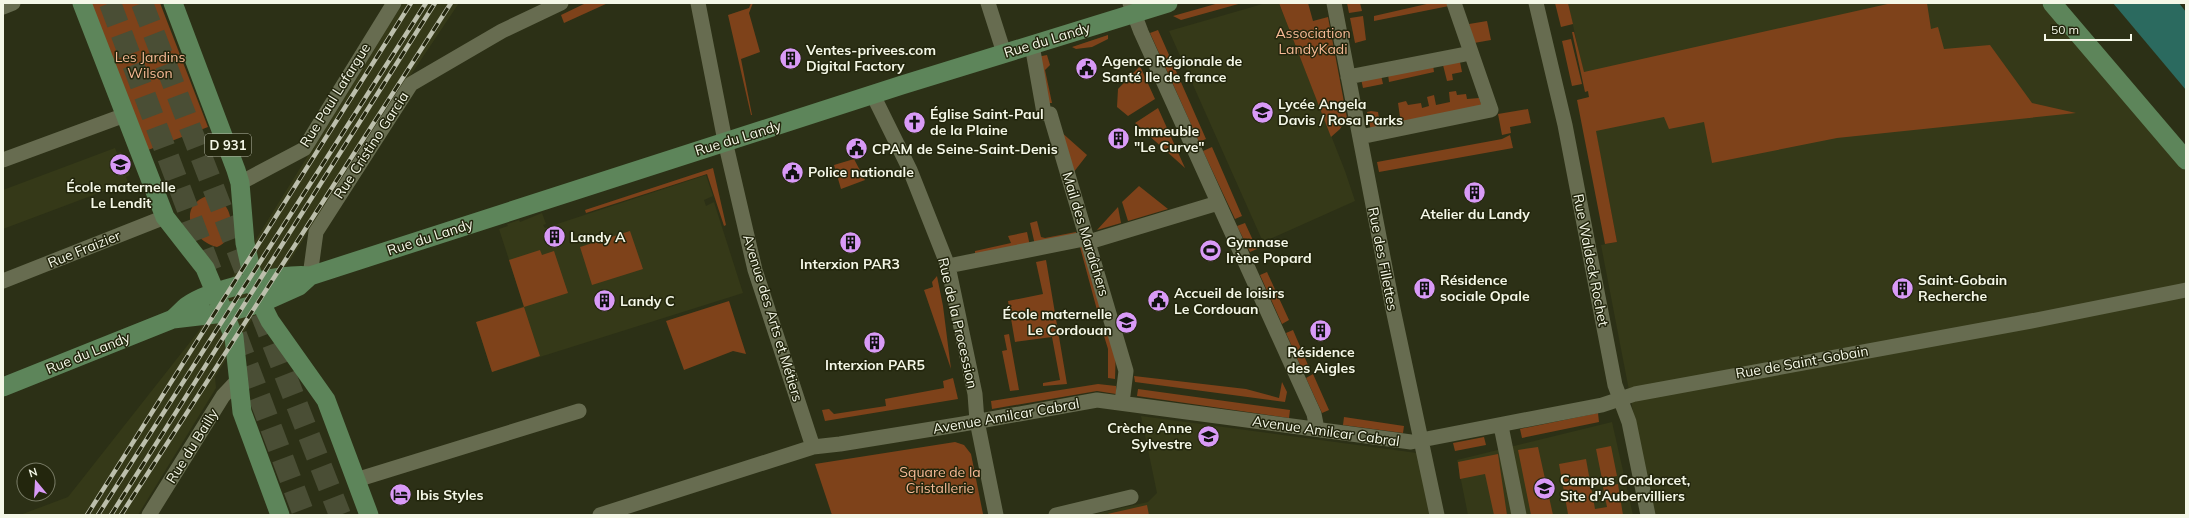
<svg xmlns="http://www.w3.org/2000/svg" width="2189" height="518" font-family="Mulish,sans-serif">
  <rect width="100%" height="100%" fill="#2c3016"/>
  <!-- built -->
  <path fill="#353918" d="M403 3H459L374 130 215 377 216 388 138 515H20L68 497 198 332Z
    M1266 3H1279L1345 171 1355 201 1263 242 1169 31Z
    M1568 3H2041L2186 170V515H1653L1601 245 1617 242 1589 97Z
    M115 148 117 153 121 152 130 175 126 177 128 182 3 229V190Z
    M706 175 713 196 704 200 706 206 714 202 743 293 492 372 476 322 524 306 499 229 508 226 507 224 519 220 520 222 542 213 546 224 543 225 545 228Z
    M1141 416 1417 453 1430 515H1091L1148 502 1157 493Z
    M1612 422 1633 515H1468L1457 460Z"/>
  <!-- green -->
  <path fill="#7e421a" d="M91 3H160L208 127 148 150Z
    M586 3H608L564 23 561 15Z
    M751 3H753L749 13 760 52 741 59 752 115H751L728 15 749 8Z
    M1219 3H1242L1181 20 1173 16Z
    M1279 3H1308L1313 21 1328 17 1347 118 1340 129 1331 137Z
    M1347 3H1360L1362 11 1349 13Z
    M1431 3H1448L1449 6 1374 21V16Z
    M1555 3H1568L1573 24 1561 27Z
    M1892 3H1927L1931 29 1938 27 1944 49 1990 45 2032 103 2076 113 1837 138 1712 163 1704 122 1669 129 1664 117 1596 131 1617 242 1605 244 1577 100 1589 97 1588 91 1585 92 1572 32H1574L1584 72Z
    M1363 16 1366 40 1355 43 1350 18Z
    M1487 21 1491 40 1474 43 1469 24Z
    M1158 30 1206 139 1199 142 1150 33Z
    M1108 35V39L1092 47 1076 49 1072 47Z
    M1571 39 1582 84 1572 86 1562 41Z
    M1047 55 1050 65 1045 70 1052 103H1045L1037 57Z
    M1459 57 1462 72 1452 74 1453 80 1447 81 1442 61Z
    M1433 65 1434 72 1389 82 1388 74Z
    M1140 66 1155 99 1128 116 1117 107 1118 89Z
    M1381 75 1383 84 1363 88 1361 79Z
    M1456 91 1457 95 1466 94 1467 99 1479 98 1483 109 1401 124 1398 103 1406 101 1408 105 1421 103 1422 108 1429 106 1427 97 1434 95 1436 105 1450 102 1449 92Z
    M1158 108 1185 168 1135 123Z
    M1528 109 1531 123 1510 127 1511 133 1502 135 1498 114Z
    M1371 111 1378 112 1381 129 1371 131 1367 112Z
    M1060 131 1087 155 1073 173Z
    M1510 135 1513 148 1379 172 1377 162 1502 139Z
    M1212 147 1242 216 1235 219 1203 151Z
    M854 159 865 180 841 189 834 165Z
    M713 168 726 225 724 226 707 174 586 213 585 210Z
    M1139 186 1168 209 1128 221 1122 202Z
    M207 196C236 198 238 240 217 247 192 241 176 207 207 196Z
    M1118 207 1121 223 1097 230Z
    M1037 221 1041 237 1045 238 1076 232 1077 237 1035 245 1030 223Z
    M1245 223 1257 249 1250 252 1237 226Z
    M630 231 643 269 592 285 580 247Z
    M1027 232 1030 246 975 256V251L1011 243 1008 236Z
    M1086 245 1105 309 1097 310 1080 247Z
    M540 250 542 255 554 251 568 293 524 307 540 356 492 372 476 322 524 307 509 260Z
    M1046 260 1067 384 1043 386V383L1060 380 1052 337 1015 342 1008 301 1043 294 1036 262Z
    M1267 272 1289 320 1282 324 1260 275Z
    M937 276 943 306 951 369 924 290 933 287 932 282Z
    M729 301 746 354 733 351 684 370 666 321Z
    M1293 330 1308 365 1301 367 1286 333Z
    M1112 333 1116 347 1115 379 1108 378V349L1104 336Z
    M1009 334 1019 390 1010 391 1002 351 1007 350 1004 335Z
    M1313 374 1329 410 1322 413 1306 378Z
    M1134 376 1246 389 1279 398 1282 382 1287 392 1285 402 1135 382Z
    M953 378 958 399 825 421 822 410 829 409 834 414 886 406 885 399 944 388 943 381Z
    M1098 384 1116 386V394L1097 391 992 409 991 401Z
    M1138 389 1290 410 1289 418 1137 396Z
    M1598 413 1599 422 1522 438 1520 429Z
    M1344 417 1404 426 1403 433 1343 425Z
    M1484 437 1486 445 1455 451 1453 443Z
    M955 442 964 445 971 454 983 514 832 515 815 464Z
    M1611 446 1617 476 1602 479 1596 449Z
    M1538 447 1553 515H1531L1518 450Z
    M1498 454 1507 515H1494L1485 474 1460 479 1458 462Z
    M1586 459 1595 509 1607 507 1603 487 1618 484 1623 515H1562L1568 514 1559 464Z
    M1147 505 1149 515H1103Z"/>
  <!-- water -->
  <path fill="#2b6a5f" d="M2113 3H2179L2186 12V90Z"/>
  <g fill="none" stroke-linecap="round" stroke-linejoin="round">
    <!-- highway-tunnel -->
    <path stroke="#4a4e35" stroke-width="22" stroke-dasharray="22 11" stroke-linecap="butt" d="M110 3 214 279
      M142 3 247 275
      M261 313 340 515
      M236 335 304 515"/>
    <!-- minor -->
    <path stroke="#676c50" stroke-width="15" d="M698 3 725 141 755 270 813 447
      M988 3 1004 53
      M1130 3 1141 32 1314 414 1317 429
      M1334 3 1393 309 1437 515
      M1536 3 1565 125 1615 385 1629 422 1648 515
      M3 7 13 3
      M1032 45 1044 113 1050 114 1126 371 1122 403
      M1348 77 1471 53
      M873 95 910 170 948 266 975 394 977 421 996 515
      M1360 137 1491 110 1454 3
      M3 160 125 115
      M240 183 304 149 394 3
      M948 266 1084 239 1092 241 1218 203
      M310 276 316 232 411 84 502 31 561 3
      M3 281 165 217
      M1501 426 1519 515
      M356 480 579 411
      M149 515 223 396 239 379
      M600 515 813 447 840 444 963 424 1097 400 1411 442 1602 405 1635 394 2031 321 2186 290
      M1056 515 1131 497"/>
    <!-- major -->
    <path stroke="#5d855a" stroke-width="19" d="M82 3 165 217 205 268 234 337 242 412 280 515
      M173 3 236 170 240 183 245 243 254 283 261 303 270 321 326 400 369 515
      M2052 3 2186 160
      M173 319C178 315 182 310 187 306 211 289 281 273 310 276
      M3 387 173 319 224 313 261 303 299 286 310 276 378 254 902 85 1168 3"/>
    <defs>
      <path id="rail" d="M87 515 411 3
        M98 515 426 3
        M111 515 435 3
        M121 515 451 3"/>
    </defs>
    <!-- rail casing -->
    <use href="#rail" stroke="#bcbfac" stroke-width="4.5"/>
    <!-- rail -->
    <use href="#rail" stroke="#23260d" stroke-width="3" stroke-dasharray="9" stroke-linecap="butt"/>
  </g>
  <!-- icons -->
  <defs>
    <symbol id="building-disc" viewBox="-11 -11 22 22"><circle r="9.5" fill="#d99af7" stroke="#23260d"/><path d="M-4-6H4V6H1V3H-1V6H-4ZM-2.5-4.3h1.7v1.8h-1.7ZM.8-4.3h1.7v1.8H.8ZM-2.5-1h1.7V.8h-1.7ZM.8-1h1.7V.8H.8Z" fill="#111"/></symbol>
    <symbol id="civic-disc" viewBox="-11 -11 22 22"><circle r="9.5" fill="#d99af7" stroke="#23260d"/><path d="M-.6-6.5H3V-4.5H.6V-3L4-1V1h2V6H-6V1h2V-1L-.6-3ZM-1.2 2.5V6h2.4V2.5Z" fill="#111"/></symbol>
    <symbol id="school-disc" viewBox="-11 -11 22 22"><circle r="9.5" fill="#d99af7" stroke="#23260d"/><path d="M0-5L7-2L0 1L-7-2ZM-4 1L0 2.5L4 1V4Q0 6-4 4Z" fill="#111"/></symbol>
    <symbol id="church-disc" viewBox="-11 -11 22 22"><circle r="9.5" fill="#d99af7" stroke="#23260d"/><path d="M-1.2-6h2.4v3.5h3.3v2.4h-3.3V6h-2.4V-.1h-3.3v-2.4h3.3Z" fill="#111"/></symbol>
    <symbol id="stadium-disc" viewBox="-11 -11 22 22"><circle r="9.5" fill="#d99af7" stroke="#23260d"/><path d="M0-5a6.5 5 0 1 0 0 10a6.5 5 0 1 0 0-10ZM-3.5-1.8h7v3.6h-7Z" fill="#111"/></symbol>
    <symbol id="university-disc" viewBox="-11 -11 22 22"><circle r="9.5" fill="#d99af7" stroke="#23260d"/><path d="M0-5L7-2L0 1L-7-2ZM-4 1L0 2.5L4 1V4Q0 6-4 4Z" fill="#111"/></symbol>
    <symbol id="hotel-disc" viewBox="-11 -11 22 22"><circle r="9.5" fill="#d99af7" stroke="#23260d"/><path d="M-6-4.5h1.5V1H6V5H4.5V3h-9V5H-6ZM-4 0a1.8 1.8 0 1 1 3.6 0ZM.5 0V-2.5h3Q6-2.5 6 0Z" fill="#111"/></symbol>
  </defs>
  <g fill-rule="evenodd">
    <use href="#building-disc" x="778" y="46" width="25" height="25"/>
    <use href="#civic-disc" x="1074" y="56" width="25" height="25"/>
    <use href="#school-disc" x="1250" y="100" width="25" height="25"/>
    <use href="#church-disc" x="902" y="110" width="25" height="25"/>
    <use href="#building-disc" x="1106" y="126" width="25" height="25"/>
    <use href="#civic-disc" x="844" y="136" width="25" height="25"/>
    <use href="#school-disc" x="108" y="152" width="25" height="25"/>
    <use href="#civic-disc" x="780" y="160" width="25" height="25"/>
    <use href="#building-disc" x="1462" y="180" width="25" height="25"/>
    <use href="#building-disc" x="542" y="224" width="25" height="25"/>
    <use href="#building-disc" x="838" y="230" width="25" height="25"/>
    <use href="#stadium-disc" x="1198" y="238" width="25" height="25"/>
    <use href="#building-disc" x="1412" y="276" width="25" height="25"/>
    <use href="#building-disc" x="1890" y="276" width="25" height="25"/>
    <use href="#building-disc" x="592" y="288" width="25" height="25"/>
    <use href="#civic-disc" x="1146" y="288" width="25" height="25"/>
    <use href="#school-disc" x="1114" y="310" width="25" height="25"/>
    <use href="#building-disc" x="1308" y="318" width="25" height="25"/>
    <use href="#building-disc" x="862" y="330" width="25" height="25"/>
    <use href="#school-disc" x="1196" y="424" width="25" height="25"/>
    <use href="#university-disc" x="1532" y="476" width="25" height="25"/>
    <use href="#hotel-disc" x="388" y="482" width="25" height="25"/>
  </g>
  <g text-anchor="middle" stroke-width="3" stroke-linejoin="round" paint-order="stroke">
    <!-- shield labels -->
    <rect fill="#23260d" stroke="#b5b8a6" stroke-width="1" x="205" y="134" width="46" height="22" rx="3"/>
    <g font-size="13" font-weight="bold" fill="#f4f7e7">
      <text x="228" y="150">D 931</text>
    </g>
    <!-- park labels -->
    <g font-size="14" fill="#f7ba96" stroke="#23260d">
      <text x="1313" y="38">Association<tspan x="1313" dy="16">LandyKadi</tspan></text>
      <text x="150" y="62">Les Jardins<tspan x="150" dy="16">Wilson</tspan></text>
      <text x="940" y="477">Square de la<tspan x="940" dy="16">Cristallerie</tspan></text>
    </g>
    <!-- street labels -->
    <g font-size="14" fill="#f4f7e7" stroke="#23260d">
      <text transform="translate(1047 40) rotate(-17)" y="5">Rue du Landy</text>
      <text transform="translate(335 95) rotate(-58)" y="5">Rue Paul Lafargue</text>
      <text transform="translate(738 138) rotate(-17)" y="5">Rue du Landy</text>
      <text transform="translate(371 145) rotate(-57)" y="5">Rue Cristino Garcia</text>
      <text transform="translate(1086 234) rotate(73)" y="5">Mail des Maraîchers</text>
      <text transform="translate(430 237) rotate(-18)" y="5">Rue du Landy</text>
      <text transform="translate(84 249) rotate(-22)" y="5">Rue Fraizier</text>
      <text transform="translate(1383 259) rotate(79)" y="5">Rue des Fillettes</text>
      <text transform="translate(1591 260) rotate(79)" y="5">Rue Waldeck Rochet</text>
      <text transform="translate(773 318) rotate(73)" y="5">Avenue des Arts et Métiers</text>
      <text transform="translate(958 323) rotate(77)" y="5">Rue de la Procession</text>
      <text transform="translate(88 353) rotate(-22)" y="5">Rue du Landy</text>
      <text transform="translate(1802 362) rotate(-10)" y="5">Rue de Saint-Gobain</text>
      <text transform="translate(1006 416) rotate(-10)" y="5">Avenue Amilcar Cabral</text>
      <text transform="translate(1326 431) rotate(8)" y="5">Avenue Amilcar Cabral</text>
      <text transform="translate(192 446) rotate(-58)" y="5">Rue du Bailly</text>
    </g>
    <!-- poi labels -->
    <g font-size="14" font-weight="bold" fill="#f4f7e7" stroke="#23260d" text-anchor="start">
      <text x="806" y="55">Ventes-privees.com<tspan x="806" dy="16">Digital Factory</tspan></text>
      <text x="1102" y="66">Agence Régionale de<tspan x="1102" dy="16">Santé Ile de france</tspan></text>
      <text x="1278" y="109">Lycée Angela<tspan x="1278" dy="16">Davis / Rosa Parks</tspan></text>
      <text x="930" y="119">Église Saint-Paul<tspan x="930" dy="16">de la Plaine</tspan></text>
      <text x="1134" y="136">Immeuble<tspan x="1134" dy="16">"Le Curve"</tspan></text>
      <text x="872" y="154">CPAM de Seine-Saint-Denis</text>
      <text x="808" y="177">Police nationale</text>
      <text x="121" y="192" text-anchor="middle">École maternelle<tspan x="121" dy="16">Le Lendit</tspan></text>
      <text x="1475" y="219" text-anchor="middle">Atelier du Landy</text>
      <text x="570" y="242">Landy A</text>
      <text x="1226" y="247">Gymnase<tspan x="1226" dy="16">Irène Popard</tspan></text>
      <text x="850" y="269" text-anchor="middle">Interxion PAR3</text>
      <text x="1440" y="285">Résidence<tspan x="1440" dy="16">sociale Opale</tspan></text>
      <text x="1918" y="285">Saint-Gobain<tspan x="1918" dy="16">Recherche</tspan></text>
      <text x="1174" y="298">Accueil de loisirs<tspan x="1174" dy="16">Le Cordouan</tspan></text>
      <text x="620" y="306">Landy C</text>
      <text x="1112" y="319" text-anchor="end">École maternelle<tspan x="1112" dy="16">Le Cordouan</tspan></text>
      <text x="1321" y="357" text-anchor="middle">Résidence<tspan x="1321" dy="16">des Aigles</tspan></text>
      <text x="875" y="370" text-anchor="middle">Interxion PAR5</text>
      <text x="1192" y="433" text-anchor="end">Crèche Anne<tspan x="1192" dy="16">Sylvestre</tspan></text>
      <text x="1560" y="485">Campus Condorcet,<tspan x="1560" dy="16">Site d'Aubervilliers</tspan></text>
      <text x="416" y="500">Ibis Styles</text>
    </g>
  </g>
  <!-- border -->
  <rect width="2189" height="518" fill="none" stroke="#f4f7e7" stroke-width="8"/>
  <!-- north arrow -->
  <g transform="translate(36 482) rotate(342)"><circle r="19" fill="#23260d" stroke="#777a64"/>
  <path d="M0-3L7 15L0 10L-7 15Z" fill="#d99af7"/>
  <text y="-6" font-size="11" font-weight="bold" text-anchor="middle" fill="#f4f7e7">N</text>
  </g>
  <!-- scale -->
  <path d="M2045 34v6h86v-6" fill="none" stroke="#f4f7e7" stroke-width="2"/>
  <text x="2051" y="34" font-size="12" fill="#f4f7e7" stroke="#23260d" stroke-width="3" paint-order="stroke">50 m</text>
</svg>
